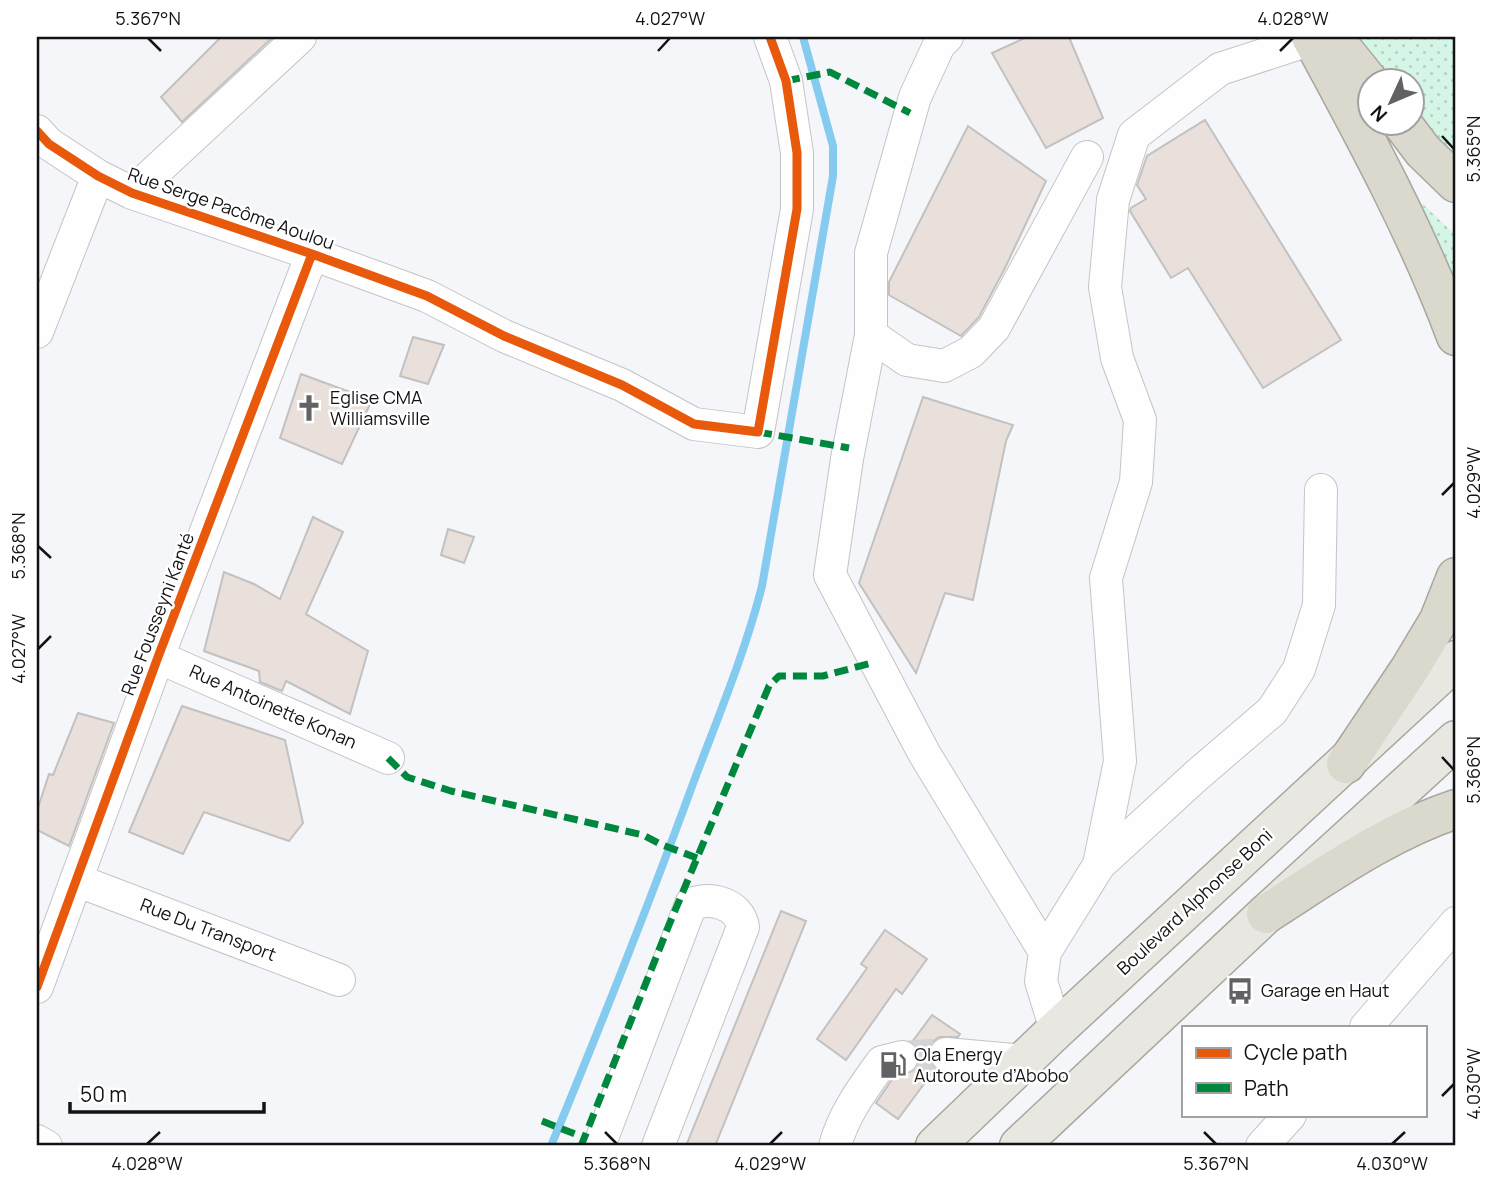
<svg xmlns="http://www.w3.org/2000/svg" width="1493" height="1183" font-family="Manrope,sans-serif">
  <defs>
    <pattern id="grass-dots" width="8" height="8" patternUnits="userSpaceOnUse" patternTransform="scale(1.75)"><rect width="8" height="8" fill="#d5f6e6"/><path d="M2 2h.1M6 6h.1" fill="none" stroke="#b6d2c4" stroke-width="1.8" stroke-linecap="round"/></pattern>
  </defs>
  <rect width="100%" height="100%" fill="#f5f6f9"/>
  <!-- grass -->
  <path fill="url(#grass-dots)" d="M1354 37H1456V163L1413 116 1412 80H1384Z
    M1415 197 1456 235V315Z"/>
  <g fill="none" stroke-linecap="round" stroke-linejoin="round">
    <!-- stream -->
    <path stroke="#84cbef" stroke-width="8" d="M551 1146C601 1025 649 904 694 781 718 717 745 653 762 586L833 176V146L803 37"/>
  </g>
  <!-- building -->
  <path fill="#e9dfdb" stroke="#c2c1c2" stroke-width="2" d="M221 37H273L182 122 161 97Z
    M1027 37H1069L1103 118 1046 148 992 53Z
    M1205 120 1341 340 1263 388 1188 268 1171 278 1130 211 1131 208 1146 199 1137 185 1147 156Z
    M968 126 1046 181 1004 270 979 317 961 336 889 295V282Z
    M413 337 444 345 428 384 400 376Z
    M301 374 372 400 342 464 280 438Z
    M923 397 1013 425 1006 441 973 600 945 593 916 673 859 583Z
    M313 517 343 532 306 614 368 651 350 714 286 681 282 691 260 682 259 671 204 651 224 572 254 584 280 599Z
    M448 529 474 537 464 563 441 555Z
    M182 706 285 740 303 823 289 841 204 812 183 854 129 832Z
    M78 713 114 723 69 846 37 830V811L49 774 53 775Z
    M781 911 806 921 715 1146H686Z
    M885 930 927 959 902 994 896 989 846 1060 817 1039 867 968 861 964Z
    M932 1015 960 1034 958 1037H939L931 1043 928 1053 930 1062 935 1069 898 1119 876 1103 893 1078 915 1070 919 1063 920 1053 912 1042Z"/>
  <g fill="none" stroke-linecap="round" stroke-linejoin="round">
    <!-- minor-tunnel -->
    <path stroke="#d3d4d7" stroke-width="32" stroke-dasharray="32 16" stroke-linecap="butt" d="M902 1057 946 1054"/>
    <defs>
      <path id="minor" d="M947 37 939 45 915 97 871 253V335L847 459 830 575 924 753 1045 952
        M37 131 49 144 98 176 132 193 312 254 427 296 504 336 622 385 694 424 758 432 797 209V153L786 81 770 37
        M132 193 300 37
        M37 332 98 176
        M871 335 907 360 944 366 971 352 994 328 1087 157
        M158 657 388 758
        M1099 865 1196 776 1272 711 1299 669 1319 605 1321 490
        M76 880 339 980
        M37 987 158 657 312 254
        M1366 1027 1456 923
        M1056 1030 1041 981 1045 952 1099 865 1120 761 1106 578 1136 482 1140 420 1117 358 1105 287 1113 200 1134 135 1220 69 1312 39
        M946 1054 1026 1061
        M37 1141 46 1146
        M599 1146 691 904C711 897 739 903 743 927L658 1146
        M835 1146C843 1115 863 1088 882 1062L902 1057
        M1262 1146 1290 1115"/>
      <path id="major" d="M935 1146 1056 1030 1456 660
        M1019 1146 1266 914 1456 740"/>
      <path id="highway" d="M1311 37C1363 133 1418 234 1456 336
        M1333 37 1370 83
        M1401 122 1423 151 1456 183
        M1346 764 1409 670 1439 620 1456 577
        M1266 914C1327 875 1387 832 1456 809"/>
    </defs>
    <!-- minor casing -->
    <use href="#minor" stroke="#c4c4c6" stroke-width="34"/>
    <!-- major casing -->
    <use href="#major" stroke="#a9a69d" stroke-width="41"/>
    <!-- highway casing -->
    <use href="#highway" stroke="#a9a69d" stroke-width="41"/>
    <!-- minor -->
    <use href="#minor" stroke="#fefefe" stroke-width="32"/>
    <!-- major -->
    <use href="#major" stroke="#e9e7e1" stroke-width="38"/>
    <!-- highway -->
    <use href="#highway" stroke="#dbd8ce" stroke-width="38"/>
    <!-- quiet -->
    <path stroke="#00873e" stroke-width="7" stroke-dasharray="14 7" stroke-linecap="butt" d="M786 81 830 72 910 113
      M758 432 849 448
      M388 758 407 777 451 791 643 835 660 844 697 858
      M542 1121 585 1138
      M581 1146 669 925 769 686 779 676H823L875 662"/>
    <defs>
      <path id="cycleway" d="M37 131 49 144 98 176 132 193 312 254 427 296 504 336 622 385 694 424 758 432 797 209V153L786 81 770 37
        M37 987 158 657 312 254"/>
    </defs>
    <!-- cycleway casing -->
    <use href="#cycleway" stroke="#fff" stroke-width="13"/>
    <!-- cycleway -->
    <use href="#cycleway" stroke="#e8590c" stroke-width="9"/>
  </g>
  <!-- ticks -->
  <path fill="none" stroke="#131315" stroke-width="2.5" d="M148 38 161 51M658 51 670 38M1280 51 1293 38M1442 136 1454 149M1442 495 1454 483M38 546 51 558M38 649 51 636M1442 757 1454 770M1442 1096 1454 1084M605 1132 617 1144M1204 1132 1216 1144M147 1144 160 1132M770 1144 782 1132M1392 1144 1405 1132"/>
  <!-- icons -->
  <defs>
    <symbol id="church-bare" viewBox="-9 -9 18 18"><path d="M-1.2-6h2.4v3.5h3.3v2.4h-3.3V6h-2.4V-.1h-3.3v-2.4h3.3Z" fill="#626265" stroke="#fff" stroke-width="2.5" paint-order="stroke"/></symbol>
    <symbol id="bus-bare" viewBox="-9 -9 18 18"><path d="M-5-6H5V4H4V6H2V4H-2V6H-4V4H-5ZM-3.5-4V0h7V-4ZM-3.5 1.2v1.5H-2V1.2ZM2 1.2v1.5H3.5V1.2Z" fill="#626265" stroke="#fff" stroke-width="2.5" paint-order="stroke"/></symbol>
    <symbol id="fuel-bare" viewBox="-9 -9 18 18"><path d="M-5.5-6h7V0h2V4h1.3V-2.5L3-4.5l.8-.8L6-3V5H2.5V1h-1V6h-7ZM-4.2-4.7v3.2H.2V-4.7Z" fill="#626265" stroke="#fff" stroke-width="2.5" paint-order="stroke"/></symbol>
  </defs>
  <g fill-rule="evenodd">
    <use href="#church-bare" x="290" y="389" width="38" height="38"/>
    <use href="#bus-bare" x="1221" y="972" width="38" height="38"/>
    <use href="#fuel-bare" x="874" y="1046" width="38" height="38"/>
  </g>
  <g text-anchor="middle" stroke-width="5" stroke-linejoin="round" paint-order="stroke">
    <!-- street labels -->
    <g font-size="18" fill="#131315" stroke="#fff">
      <text transform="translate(231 209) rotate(19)" y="6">Rue Serge Pacôme Aoulou</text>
      <text transform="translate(158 614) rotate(-69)" y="6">Rue Fousseyni Kanté</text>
      <text transform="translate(273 707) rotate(24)" y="6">Rue Antoinette Konan</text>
      <text transform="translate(1195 902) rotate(-43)" y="6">Boulevard Alphonse Boni</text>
      <text transform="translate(208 930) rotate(21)" y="6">Rue Du Transport</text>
    </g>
    <!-- poi labels -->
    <g font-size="18" fill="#131315" stroke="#fff" text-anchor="start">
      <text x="330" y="404">Eglise CMA<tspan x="330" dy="21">Williamsville</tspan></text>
      <text x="1261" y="997">Garage en Haut</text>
      <text x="914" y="1061">Ola Energy<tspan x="914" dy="21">Autoroute d’Abobo</tspan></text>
    </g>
  </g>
  <!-- border -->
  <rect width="1493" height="1183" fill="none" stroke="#ffffff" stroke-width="77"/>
  <!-- legend -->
  <rect x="1182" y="1026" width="245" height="91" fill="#ffffff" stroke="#a1a1a1" stroke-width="2"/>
  <rect x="1196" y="1048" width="35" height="10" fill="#e8590c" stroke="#a1a1a1" stroke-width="2"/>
  <text x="1244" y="1060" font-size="21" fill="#131315">Cycle path</text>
  <rect x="1196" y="1083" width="35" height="10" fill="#00873e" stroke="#a1a1a1" stroke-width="2"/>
  <text x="1244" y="1096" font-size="21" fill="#131315">Path</text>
  <!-- north arrow -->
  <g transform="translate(1391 102) rotate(226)"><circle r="33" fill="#ffffff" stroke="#a1a1a1" stroke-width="2"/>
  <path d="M0-5L12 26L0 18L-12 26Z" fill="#626265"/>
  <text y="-10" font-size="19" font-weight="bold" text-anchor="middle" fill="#131315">N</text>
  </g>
  <!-- scale -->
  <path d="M70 1102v10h194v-10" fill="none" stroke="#131315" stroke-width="3.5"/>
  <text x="80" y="1102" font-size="21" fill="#131315" stroke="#ffffff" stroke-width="5" paint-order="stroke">50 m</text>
  <rect x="38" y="38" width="1416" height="1106" fill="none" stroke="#131315" stroke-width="2.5"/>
  <g font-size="18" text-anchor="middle" fill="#131315">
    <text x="148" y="25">5.367°N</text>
    <text x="670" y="25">4.027°W</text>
    <text x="1293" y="25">4.028°W</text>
    <text transform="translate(1474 149) rotate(-90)" y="6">5.365°N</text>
    <text transform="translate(1474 483) rotate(-90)" y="6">4.029°W</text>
    <text transform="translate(19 546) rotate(-90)" y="6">5.368°N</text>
    <text transform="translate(19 649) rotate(-90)" y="6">4.027°W</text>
    <text transform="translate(1474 770) rotate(-90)" y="6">5.366°N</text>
    <text transform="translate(1474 1084) rotate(-90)" y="6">4.030°W</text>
    <text x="147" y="1170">4.028°W</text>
    <text x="617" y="1170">5.368°N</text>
    <text x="770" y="1170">4.029°W</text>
    <text x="1216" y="1170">5.367°N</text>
    <text x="1392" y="1170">4.030°W</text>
  </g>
</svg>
